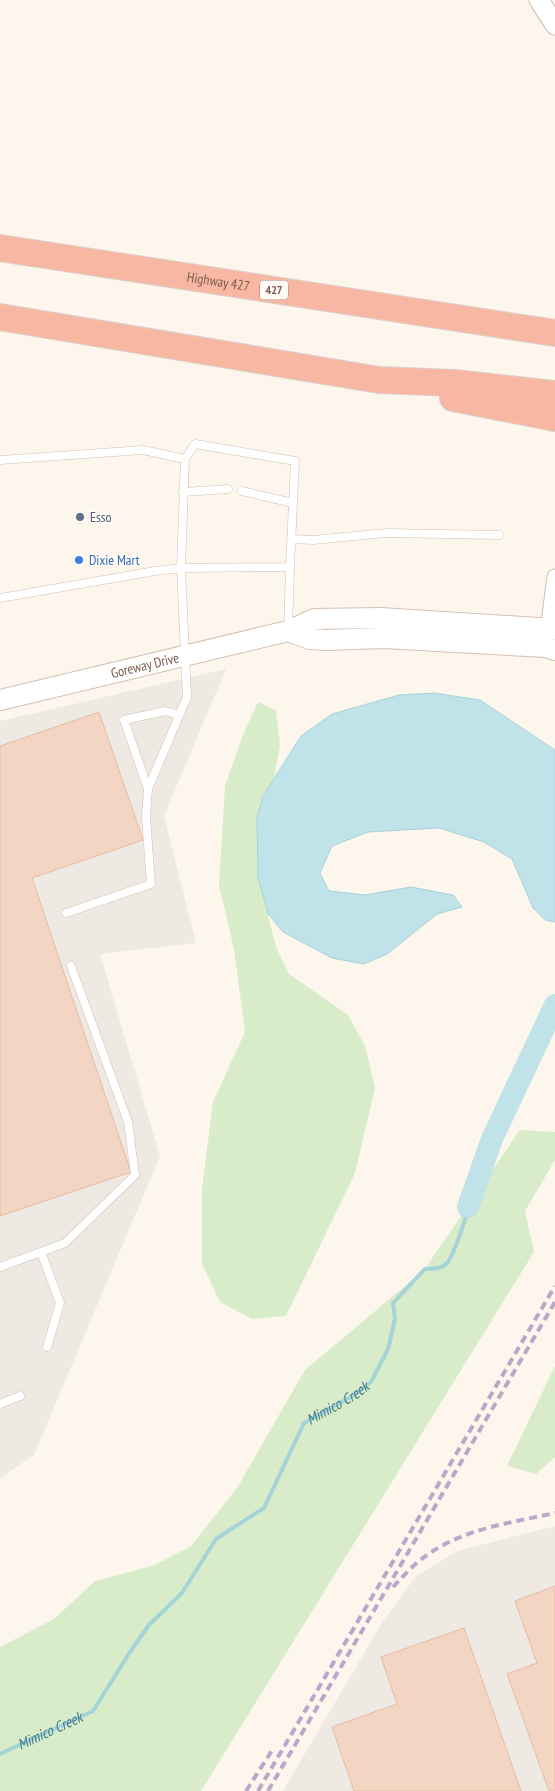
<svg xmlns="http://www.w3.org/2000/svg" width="555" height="1791" font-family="'PT Sans Narrow',sans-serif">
  <rect width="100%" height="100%" fill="#fdf6ec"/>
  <!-- industrial -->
  <path fill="#efe9e4" d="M226 669 164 816 196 943 100 954 160 1156 34 1455 0 1478V721Z
    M555 1526V1791H283L383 1621 416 1576 458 1551Z"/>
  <!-- green -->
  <path fill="#d8ecc9" d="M258 702 276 710 280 746 274 778 263 796 257 817 258 877 276 947 289 974 348 1015 365 1046 375 1088 355 1173 286 1316 252 1319 220 1302 202 1264V1189L213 1102 245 1032 234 949 219 885 225 786 243 735Z
    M520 1130 555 1132V1160L525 1211 534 1252 201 1791H0V1647L54 1619 95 1581 155 1565 191 1546 237 1488 305 1370 424 1270Z
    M555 1366V1457L536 1474 507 1466Z"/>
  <!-- water -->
  <path fill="#bfe3e8" stroke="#a5d3da" d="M434 693 480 700 555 750V922L545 920 533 908 512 859 484 842 439 828 368 832 332 846 320 873 329 891 365 895 411 887 453 895 462 907 437 914 387 954 364 964 332 958 283 932 268 914 258 877 257 817 263 796 301 736 332 714 399 695Z"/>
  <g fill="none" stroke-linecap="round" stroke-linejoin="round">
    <!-- stream -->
    <path stroke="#a5d3da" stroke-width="4" id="s1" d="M0 1754 93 1711 130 1652 149 1625 182 1593 216 1539 264 1508 304 1423 354 1395 371 1382 388 1349 395 1319 393 1303 425 1269C432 1269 442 1269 447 1263 453 1257 467 1216 468 1207"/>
    <!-- river -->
    <path stroke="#bfe3e8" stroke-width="22" d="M468 1207 492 1139 555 1005"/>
  </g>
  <!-- building -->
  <path fill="#f3d5c3" stroke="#e6bba3" d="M99 712 143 840 32 878 131 1172 0 1216V746Z
    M555 1586V1791H549L507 1674 537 1663 515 1601Z
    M464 1628 521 1791H354L332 1727 397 1704 381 1657Z"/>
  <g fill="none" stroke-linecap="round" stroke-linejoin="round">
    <defs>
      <path id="service" d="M0 460 143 450 185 459
        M242 491 293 503
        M183 492 228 489
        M292 539 313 540 386 533 499 535
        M0 598 155 571 181 568 185 459 195 444 295 461 290 567
        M148 789 124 720 165 711 179 715
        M66 913 151 884 146 818 148 789 187 697 181 568 290 567 288 630
        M41 1252 60 1303 47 1347
        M0 1267 65 1243 135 1175 128 1122 71 966
        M0 1404 20 1396"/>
      <path id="minor" d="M547 638 555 577"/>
      <path id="tertiary" d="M539 0 555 25"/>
      <g id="secondary">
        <path d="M288 631 310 639 327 640 383 638 545 647 555 650"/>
        <path id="s2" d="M0 700 288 631 314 619 381 618 555 629"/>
      </g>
      <g id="motorway">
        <path id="s3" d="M0 248 555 333"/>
        <path d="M0 317 379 380 454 383 555 394"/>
        <path d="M453 398 555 418"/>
      </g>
    </defs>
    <!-- service casing -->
    <use href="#service" stroke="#d1beb0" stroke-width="9"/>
    <!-- minor casing -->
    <use href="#minor" stroke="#d1beb0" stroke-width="17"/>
    <!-- tertiary casing -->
    <use href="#tertiary" stroke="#d1beb0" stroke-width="21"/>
    <!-- secondary casing -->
    <use href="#secondary" stroke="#d6c0b0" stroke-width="22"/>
    <!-- motorway casing -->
    <use href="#motorway" stroke="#dad1cd" stroke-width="28"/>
    <!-- service -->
    <use href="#service" stroke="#fff" stroke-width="8"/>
    <!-- minor -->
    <use href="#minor" stroke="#fff" stroke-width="15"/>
    <!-- tertiary -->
    <use href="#tertiary" stroke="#fff" stroke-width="19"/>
    <!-- secondary -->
    <use href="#secondary" stroke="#fff" stroke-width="20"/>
    <!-- motorway -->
    <use href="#motorway" stroke="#f7b7a3" stroke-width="26"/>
    <!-- rail -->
    <path stroke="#b9a8c9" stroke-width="4" stroke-dasharray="8 5" stroke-linecap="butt" d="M393 1587C405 1574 418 1560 433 1551 469 1528 514 1522 555 1513
      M246 1791 273 1749
      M258 1791 555 1286
      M268 1791 555 1302"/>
  </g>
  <!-- markers -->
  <circle fill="#5c6f8a" stroke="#fffaf3" stroke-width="2" cx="80" cy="517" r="5"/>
  <circle fill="#3f7fe0" stroke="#fffaf3" stroke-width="2" cx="79" cy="560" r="5"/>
  <g text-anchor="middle" stroke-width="4" stroke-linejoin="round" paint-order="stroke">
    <!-- shield labels -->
    <rect fill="#fffaf3" stroke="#a28b7f" stroke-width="1" x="260" y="280.5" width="28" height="19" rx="4"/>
    <g font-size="12" font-weight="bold" fill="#7a5c4d">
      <text x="274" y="294">427</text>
    </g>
    <!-- street labels -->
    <g font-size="14" fill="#7a5c4d" stroke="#fffaf3">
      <text dy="5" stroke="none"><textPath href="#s3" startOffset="221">Highway 427</textPath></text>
      <text dy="5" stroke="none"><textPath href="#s2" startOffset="149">Goreway Drive</textPath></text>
    </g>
    <!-- service labels -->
    <g font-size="14" fill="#4e5e75" stroke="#fffaf3" text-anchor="start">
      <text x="90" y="522">Esso</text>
    </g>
    <!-- shop labels -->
    <g font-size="14" fill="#366cbe" stroke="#fffaf3" text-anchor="start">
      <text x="89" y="565">Dixie Mart</text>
    </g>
    <!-- water labels -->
    <g font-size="15" font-style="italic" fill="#437c86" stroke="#fffaf3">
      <text dy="5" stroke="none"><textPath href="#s1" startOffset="505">Mimico Creek</textPath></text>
      <text dy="5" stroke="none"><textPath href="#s1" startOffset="55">Mimico Creek</textPath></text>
    </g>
  </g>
</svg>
